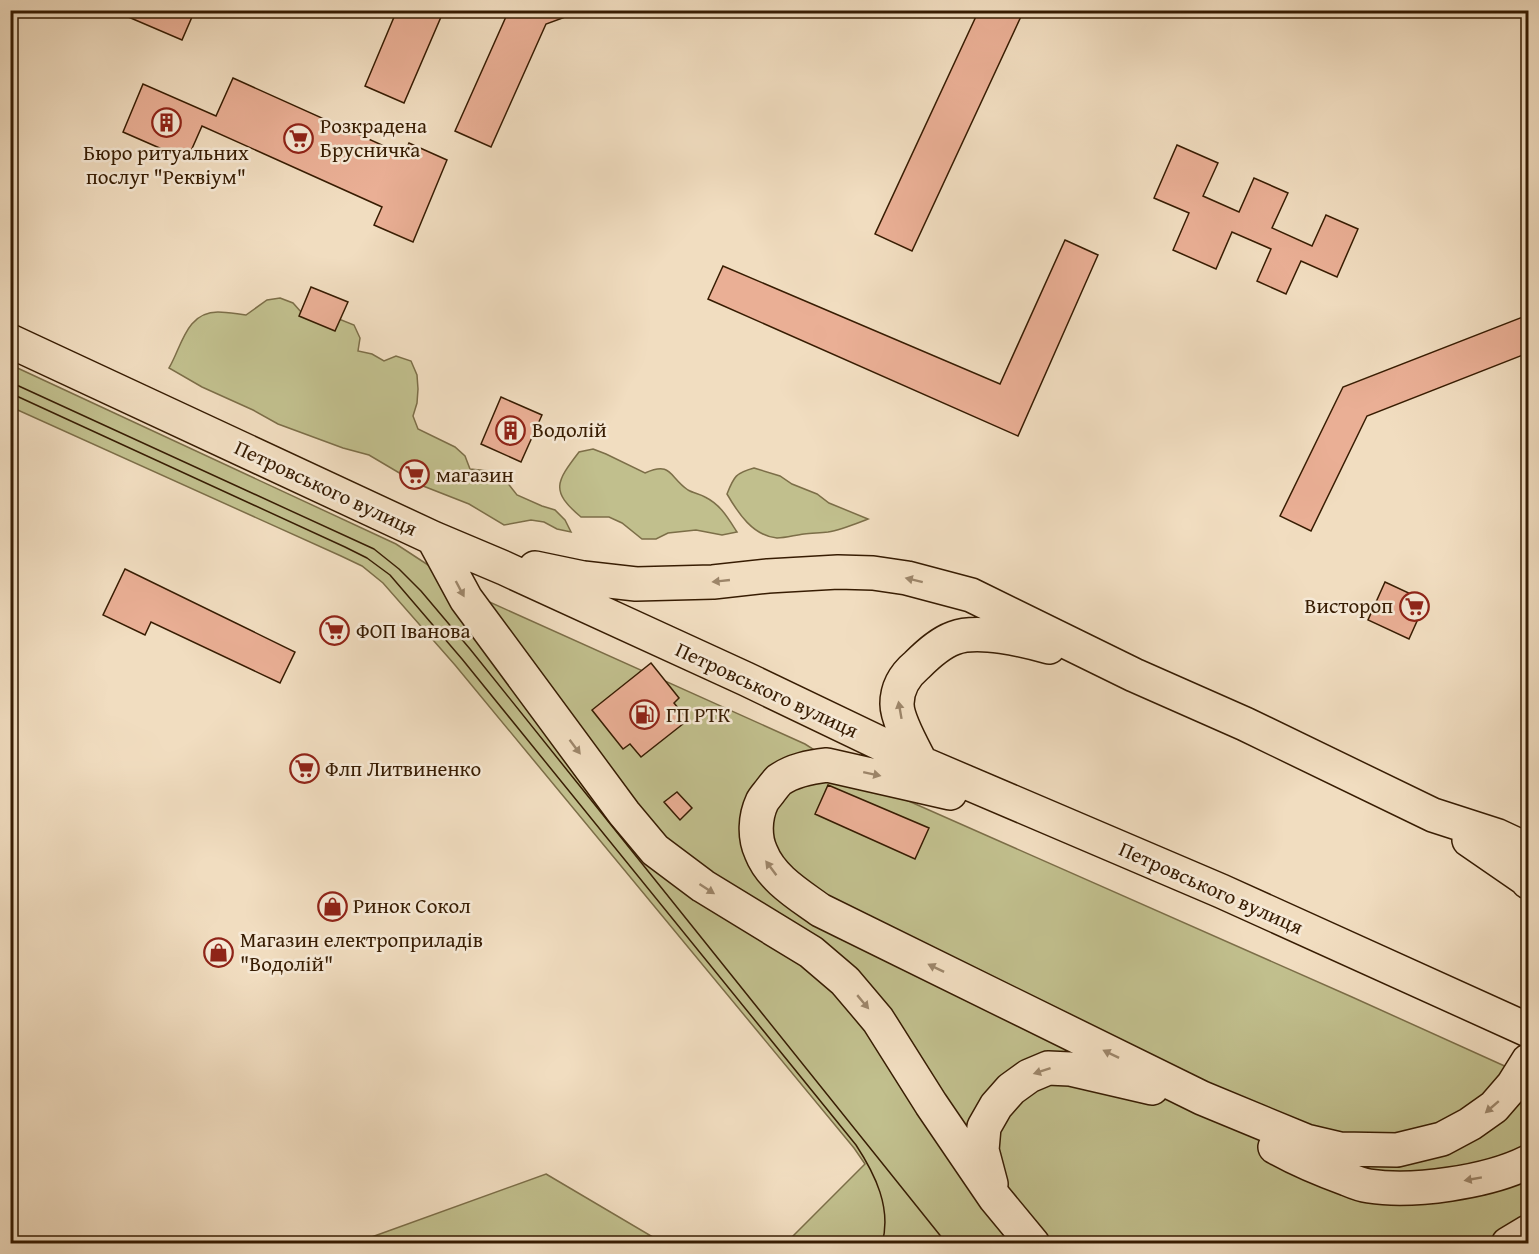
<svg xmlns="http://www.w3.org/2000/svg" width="1539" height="1254" font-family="'Gentium Book Plus',serif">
  <rect width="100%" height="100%" fill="#f1ddc0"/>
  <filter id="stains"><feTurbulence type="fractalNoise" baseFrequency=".00333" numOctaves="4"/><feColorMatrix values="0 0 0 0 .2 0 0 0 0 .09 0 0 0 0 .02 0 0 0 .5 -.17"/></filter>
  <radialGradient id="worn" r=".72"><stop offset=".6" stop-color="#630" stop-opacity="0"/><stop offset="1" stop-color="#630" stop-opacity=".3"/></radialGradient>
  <!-- green -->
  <path fill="#c1bf8d" stroke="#7c6e48" stroke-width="1.5" d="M280 298 293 303 302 313 329 315 354 325 360 338 358 351 372 354 384 361 396 356 411 361 417 375 418 389 417 403 413 416 418 429 455 447 465 456 470 469 499 472 517 495 542 506 555 510 565 520 571 532 557 529 544 522 531 520 504 525 469 504 418 484 369 455 343 448 278 424 253 410 202 387 169 368C182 346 186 312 218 312 227 312 237 314 246 315L267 300Z
    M11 365 396 544 474 595 805 744 861 780 1352 997 1509 1068 1528 1078V1243H786L865 1164 854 1148 455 665 383 583 362 566 341 556 11 407Z
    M593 449 606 454 645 473C672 461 669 477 688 490 693 493 700 494 705 497 721 505 728 518 737 532L722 535 696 530 668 533 656 539H642L622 523 609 517H581C550 491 556 482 579 452Z
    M754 468 780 476 792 484 817 494 829 503 868 519C855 524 841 530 828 532 820 533 812 533 804 534 795 535 786 538 777 538 753 536 738 513 727 494 734 476 736 473 754 468Z
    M546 1174 663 1243H355Z"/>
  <!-- building -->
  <path fill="#eaaf95" stroke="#371c02" stroke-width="1.5" d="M112 10H195L182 40Z
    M397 10H444L404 103 365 86Z
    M509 10H579V12L546 24 491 147 455 131Z
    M979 10H1024L912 251 875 234Z
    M233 78 404 155 409 143 447 160 413 242 374 225 382 207 202 126 187 160 123 132 143 84 216 116Z
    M1177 145 1218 163 1203 196 1239 212 1254 178 1288 193 1272 228 1312 246 1326 215 1358 229 1337 277 1301 261 1286 294 1257 281 1271 249 1232 232 1216 269 1173 250 1189 213 1154 198Z
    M1065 240 1098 255 1018 436 708 299 723 266 1000 384Z
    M311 287 348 302 335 331 299 316Z
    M1528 315V353L1367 416 1311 531 1280 516 1343 387Z
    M501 397 542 415 521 462 481 444Z
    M125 569 295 652 280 683 151 622 145 635 103 615Z
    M1385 582 1426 601 1409 639 1368 620Z
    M651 663 679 698 674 703 688 720 641 757 630 744 623 749 592 710Z
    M828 785 929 828 915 859 815 814Z
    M677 792 692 808 680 820 664 802Z"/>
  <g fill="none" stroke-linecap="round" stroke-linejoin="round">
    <defs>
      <path id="major" d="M10 341 433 538 504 568 746 679 921 763 1221 891 1528 1030
        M433 538 466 599 624 813 655 850 703 886 811 952 845 981 878 1020 931 1104 995 1198 1033 1244
        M535 568 583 578 636 584 713 582 768 576 838 572 873 573 907 578 971 595 1134 675 1245 724 1433 815 1498 836 1528 850
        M921 763C914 749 897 720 897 704 897 688 905 675 917 665 928 654 940 643 954 638 978 629 1025 640 1049 647
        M950 793 827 765C810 767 793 770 779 780 776 783 773 787 770 791 768 794 764 798 762 802 755 817 754 837 761 852 771 878 798 894 820 910L1202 1098 1306 1141 1340 1149 1397 1150 1442 1139 1470 1124 1494 1107 1513 1085 1528 1061
        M1469 840 1527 880 1528 882
        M1275 1147C1298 1160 1322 1170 1347 1179 1354 1182 1362 1185 1369 1186 1413 1193 1488 1182 1528 1162
        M991 1184 982 1150 984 1127 996 1106 1011 1089 1029 1076 1048 1068 1070 1069 1152 1088
        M1508 1244 1528 1232"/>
    </defs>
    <!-- major casing -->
    <use href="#major" stroke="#371c02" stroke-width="36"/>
    <!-- major -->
    <use href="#major" stroke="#f1ddc0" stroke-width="33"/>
    <!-- tram -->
    <path stroke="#371c02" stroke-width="1.5" d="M10 382 374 549 399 569 421 591 470 649 947 1244
      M10 393 345 547 367 558 390 575 462 659 856 1145C875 1174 892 1208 882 1244"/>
  </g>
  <!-- one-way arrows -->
  <defs><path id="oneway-solid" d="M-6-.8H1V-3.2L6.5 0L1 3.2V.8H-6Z" transform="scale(1.5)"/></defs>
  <g fill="#9d866a">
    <use href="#oneway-solid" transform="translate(914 580) rotate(-166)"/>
    <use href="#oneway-solid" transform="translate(721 581) rotate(174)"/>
    <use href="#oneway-solid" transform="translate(460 589) rotate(62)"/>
    <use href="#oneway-solid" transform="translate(900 710) rotate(-100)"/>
    <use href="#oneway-solid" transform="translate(575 747) rotate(53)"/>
    <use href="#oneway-solid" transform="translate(872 774) rotate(12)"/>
    <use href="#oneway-solid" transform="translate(771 868) rotate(-127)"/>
    <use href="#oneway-solid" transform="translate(707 889) rotate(33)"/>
    <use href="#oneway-solid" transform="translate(936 968) rotate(-154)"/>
    <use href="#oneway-solid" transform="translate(863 1002) rotate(50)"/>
    <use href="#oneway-solid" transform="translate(1111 1054) rotate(-154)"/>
    <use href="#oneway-solid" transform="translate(1042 1071) rotate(162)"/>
    <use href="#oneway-solid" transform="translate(1492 1107) rotate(139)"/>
    <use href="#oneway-solid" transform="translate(1473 1179) rotate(170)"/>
  </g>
  <!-- icons -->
  <defs>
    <symbol id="building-ring" viewBox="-11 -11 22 22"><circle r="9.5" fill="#f6e9d6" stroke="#8f2418" stroke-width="1.5"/><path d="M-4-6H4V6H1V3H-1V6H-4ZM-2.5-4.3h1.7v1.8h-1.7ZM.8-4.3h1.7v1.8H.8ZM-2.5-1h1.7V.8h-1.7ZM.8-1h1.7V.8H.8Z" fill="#8f2418"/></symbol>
    <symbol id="supermarket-ring" viewBox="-11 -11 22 22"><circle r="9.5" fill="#f6e9d6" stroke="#8f2418" stroke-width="1.5"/><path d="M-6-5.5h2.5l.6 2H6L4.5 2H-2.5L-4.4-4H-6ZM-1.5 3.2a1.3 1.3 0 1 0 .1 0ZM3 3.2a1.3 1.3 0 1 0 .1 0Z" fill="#8f2418"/></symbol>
    <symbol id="fuel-ring" viewBox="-11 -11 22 22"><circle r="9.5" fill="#f6e9d6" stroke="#8f2418" stroke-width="1.5"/><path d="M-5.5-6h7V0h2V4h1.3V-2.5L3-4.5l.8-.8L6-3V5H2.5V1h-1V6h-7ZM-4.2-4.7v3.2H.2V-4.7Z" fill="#8f2418"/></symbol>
    <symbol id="shop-ring" viewBox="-11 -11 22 22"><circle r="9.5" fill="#f6e9d6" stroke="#8f2418" stroke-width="1.5"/><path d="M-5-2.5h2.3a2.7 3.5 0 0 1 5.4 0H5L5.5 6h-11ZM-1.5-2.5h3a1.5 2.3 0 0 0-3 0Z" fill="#8f2418"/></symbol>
  </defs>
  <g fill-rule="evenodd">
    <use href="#building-ring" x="150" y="106" width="33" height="33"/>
    <use href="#supermarket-ring" x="282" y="122" width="33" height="33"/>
    <use href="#building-ring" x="494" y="414" width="33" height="33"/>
    <use href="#supermarket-ring" x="398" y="458" width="33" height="33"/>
    <use href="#supermarket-ring" x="1398" y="590" width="33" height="33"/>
    <use href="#supermarket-ring" x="318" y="614" width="33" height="33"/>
    <use href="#fuel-ring" x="628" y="698" width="33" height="33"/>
    <use href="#supermarket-ring" x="288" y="752" width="33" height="33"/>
    <use href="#shop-ring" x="316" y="890" width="33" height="33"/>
    <use href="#shop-ring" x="202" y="936" width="33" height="33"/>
  </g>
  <g text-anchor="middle" stroke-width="5" stroke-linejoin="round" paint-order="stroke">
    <!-- poi labels -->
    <g font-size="21" fill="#371c02" stroke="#f6e9d6" text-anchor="start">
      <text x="320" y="133">Розкрадена<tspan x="320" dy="24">Брусничка</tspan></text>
      <text x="166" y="160" text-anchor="middle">Бюро ритуальних<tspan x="166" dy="24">послуг "Реквіум"</tspan></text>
      <text x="532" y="437">Водолій</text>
      <text x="436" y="482">магазин</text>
      <text x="1393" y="613" text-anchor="end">Вистороп</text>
      <text x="356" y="638">ФОП Іванова</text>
      <text x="666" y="722">ГП РТК</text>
      <text x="325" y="776">Флп Литвиненко</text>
      <text x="353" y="913">Ринок Сокол</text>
      <text x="240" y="947">Магазин електроприладів<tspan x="240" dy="24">"Водолій"</tspan></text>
    </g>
    <!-- street labels -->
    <g font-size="21" fill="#371c02" stroke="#f6e9d6">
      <text transform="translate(326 488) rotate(25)" y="7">Петровського вулиця</text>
      <text transform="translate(767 690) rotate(25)" y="7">Петровського вулиця</text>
      <text transform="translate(1211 888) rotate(24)" y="7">Петровського вулиця</text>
    </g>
  </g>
  <!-- margin -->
  <rect width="1539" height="1254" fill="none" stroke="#f1ddc0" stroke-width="36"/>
  <rect x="12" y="12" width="1515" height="1230" fill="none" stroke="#371c02" stroke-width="3"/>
  <rect x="18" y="18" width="1503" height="1218" fill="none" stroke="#371c02" stroke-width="1.5"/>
  <rect width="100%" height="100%" filter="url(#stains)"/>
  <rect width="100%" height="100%" fill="url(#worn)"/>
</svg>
